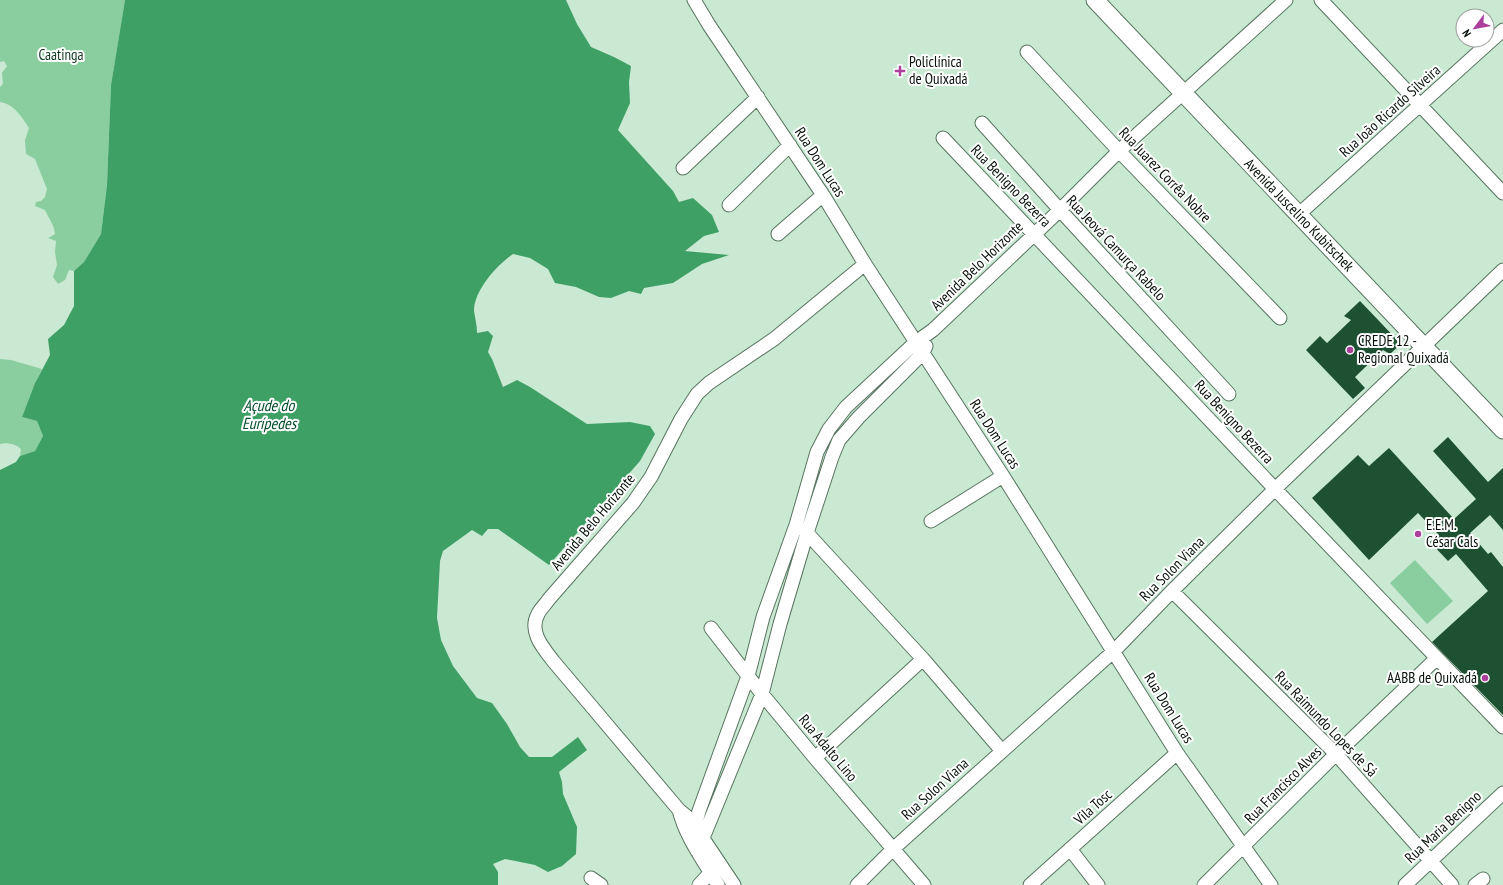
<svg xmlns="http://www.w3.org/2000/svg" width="1503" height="885" font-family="'PT Sans Narrow',sans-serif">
  <rect width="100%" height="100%" fill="#c9e9d2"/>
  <!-- green -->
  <path fill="#8ace9f" d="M0 0H125L111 85 107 185 101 234 84 262 74 271 69 270 65 280 58 284 53 277 57 265 55 252 56 241 48 238 55 234C54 224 49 219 45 210L35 206 36 202 41 201 45 197 47 189 35 159 26 154 25 140 29 128C22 117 14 104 0 102V87L3 84 2 73 7 66 4 61 0 62Z
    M0 359 11 360 42 369 35 383 22 417 37 421 43 436 35 451 20 456 21 449C16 444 7 442 0 444Z
    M1415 560 1453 601 1427 624 1390 583Z"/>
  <!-- water -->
  <path fill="#3fa066" d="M125 0H566L577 24 591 47 614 57 631 66 629 82 630 103 618 130 673 191 679 202 693 198 712 215 719 232 704 236 685 251 729 255 702 264 673 283 644 288 641 294 629 291 611 298 599 297 576 287 555 283 548 269 530 258 513 254C497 265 474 290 474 311 475 318 477 325 477 333L488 331 493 336 488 352 492 359 503 387 517 380 530 387 587 424 630 422 650 426 655 434 640 461 549 565 498 529H488L482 536 472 530 443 551 440 561 437 618 441 640 453 666 477 698 492 703 507 724 520 747 529 757H552L578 737 587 750 559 772 562 782 563 794 577 827 576 854 562 866 548 872 535 865 505 859 493 864 498 872V885H0V470L16 462 20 456 35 451 43 436 37 421 22 417 35 383 50 355 48 339 64 325 74 306V271L84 262 101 234 107 185 111 85Z"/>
  <!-- building -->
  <path fill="#1e5132" d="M1360 301 1401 344 1390 354 1383 350 1355 377 1365 388 1353 399 1306 350 1320 336 1327 343 1351 320 1344 316Z
    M1448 437 1488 482 1503 468V530L1490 515 1470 533 1488 554 1491 552 1503 567V715L1432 642 1488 591 1456 554 1448 561 1430 542 1438 534 1418 513 1369 560 1312 498 1358 455 1369 466 1389 448 1454 519 1476 499 1433 451Z"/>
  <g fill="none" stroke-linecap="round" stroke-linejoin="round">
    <defs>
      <path id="minor" d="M694 0 709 25 823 195 865 264 1003 476 1177 753 1271 885
        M1321 0 1503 193
        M1027 52 1119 151 1280 318
        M982 123 1060 210 1229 394
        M943 138 1275 489 1503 727
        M683 168 758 97
        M729 205 790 145
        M1298 215 1503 30
        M778 234 823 195
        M931 521 1003 476
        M803 530 807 533 923 659 1002 751
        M1172 591 1336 754 1452 885
        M711 628 762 694 815 758 924 885
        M815 758 923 659
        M679 810C686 838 704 861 718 885
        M690 838 695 826 699 811 748 676 763 617 796 525 817 452 829 429 846 407 916 342 933 330 1060 210 1119 151 1286 0
        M1070 849 1098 885
        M697 851 703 838 762 694 780 624 807 533 832 457 839 440 859 417 923 353 926 346
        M591 878 601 885
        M699 885 711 872 714 866
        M734 885 690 819 679 810 554 662C544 649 528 632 538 614 540 609 546 604 549 599L633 503 651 477 681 419 697 394 709 383 774 339 865 264
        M857 885 893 849 1114 651 1172 591 1275 489 1503 270
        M1030 885 1177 753
        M1204 885 1336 754 1437 658
        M1405 885 1503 793
        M1475 885 1483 879"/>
      <path id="major" d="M1095 0 1503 430"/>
    </defs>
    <!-- minor casing -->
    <use href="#minor" stroke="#587460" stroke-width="15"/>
    <!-- major casing -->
    <use href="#major" stroke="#587460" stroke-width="19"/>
    <!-- minor -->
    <use href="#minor" stroke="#fff" stroke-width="13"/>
    <!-- major -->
    <use href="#major" stroke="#fff" stroke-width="17"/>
  </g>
  <!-- markers -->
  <g fill="#ad3f9d" stroke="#fff" stroke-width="1.5">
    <path d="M898 65h4v4h4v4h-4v4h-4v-4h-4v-4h4z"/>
    <circle cx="1350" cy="350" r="4"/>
    <circle cx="1418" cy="534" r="4"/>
    <circle cx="1485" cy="678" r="4"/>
  </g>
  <g text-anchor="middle" stroke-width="4" stroke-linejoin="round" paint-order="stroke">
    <!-- park labels -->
    <g font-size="15" fill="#0e371f" stroke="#fff">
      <text x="61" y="60">Caatinga</text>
    </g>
    <!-- poi labels -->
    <g font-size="15" fill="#061109" stroke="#fff" text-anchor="start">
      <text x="909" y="67">Policlínica<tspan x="909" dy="17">de Quixadá</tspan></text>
      <text x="1358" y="346">CREDE 12 -<tspan x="1358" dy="17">Regional Quixadá</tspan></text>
      <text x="1426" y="530">E.E.M.<tspan x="1426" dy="17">César Cals</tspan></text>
      <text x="1477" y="683" text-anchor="end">AABB de Quixadá</text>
    </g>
    <!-- street labels -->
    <g font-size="15" fill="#061109" stroke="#fff">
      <text transform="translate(1390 111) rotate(-42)" y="5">Rua João Ricardo Silveira</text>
      <text transform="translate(820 162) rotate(57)" y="5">Rua Dom Lucas</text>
      <text transform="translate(1165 175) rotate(46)" y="5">Rua Juarez Corrêa Nobre</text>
      <text transform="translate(1011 186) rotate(46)" y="5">Rua Benigno Bezerra</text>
      <text transform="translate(1299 215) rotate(46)" y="5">Avenida Juscelino Kubitschek</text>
      <text transform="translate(1116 248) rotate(47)" y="5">Rua Jeová Camurça Rabelo</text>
      <text transform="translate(977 266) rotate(-44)" y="5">Avenida Belo Horizonte</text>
      <text transform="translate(1234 422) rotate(47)" y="5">Rua Benigno Bezerra</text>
      <text transform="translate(995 434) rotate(57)" y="5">Rua Dom Lucas</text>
      <text transform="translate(593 522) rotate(-50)" y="5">Avenida Belo Horizonte</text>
      <text transform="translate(1172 569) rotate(-45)" y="5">Rua Solon Viana</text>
      <text transform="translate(1169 708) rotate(58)" y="5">Rua Dom Lucas</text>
      <text transform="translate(1326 724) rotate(46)" y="5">Rua Raimundo Lopes de Sá</text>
      <text transform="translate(828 748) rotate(50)" y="5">Rua Adalto Lino</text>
      <text transform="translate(1283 785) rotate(-45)" y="5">Rua Francisco Alves</text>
      <text transform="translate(935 789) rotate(-42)" y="5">Rua Solon Viana</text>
      <text transform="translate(1093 807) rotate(-42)" y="5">Vila Tosc</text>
      <text transform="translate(1443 827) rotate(-43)" y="5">Rua Maria Benigno</text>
    </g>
    <!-- water labels -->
    <g font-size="16" font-style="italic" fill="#004e28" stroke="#fff">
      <text x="269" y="411">Açude do<tspan x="269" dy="18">Eurípedes</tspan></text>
    </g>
  </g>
  <!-- north arrow -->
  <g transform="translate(1475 28) rotate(238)"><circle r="19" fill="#ffffff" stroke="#9ba09d"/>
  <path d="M0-3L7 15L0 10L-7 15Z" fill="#ad3f9d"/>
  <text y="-6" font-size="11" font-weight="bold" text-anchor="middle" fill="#061109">N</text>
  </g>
</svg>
